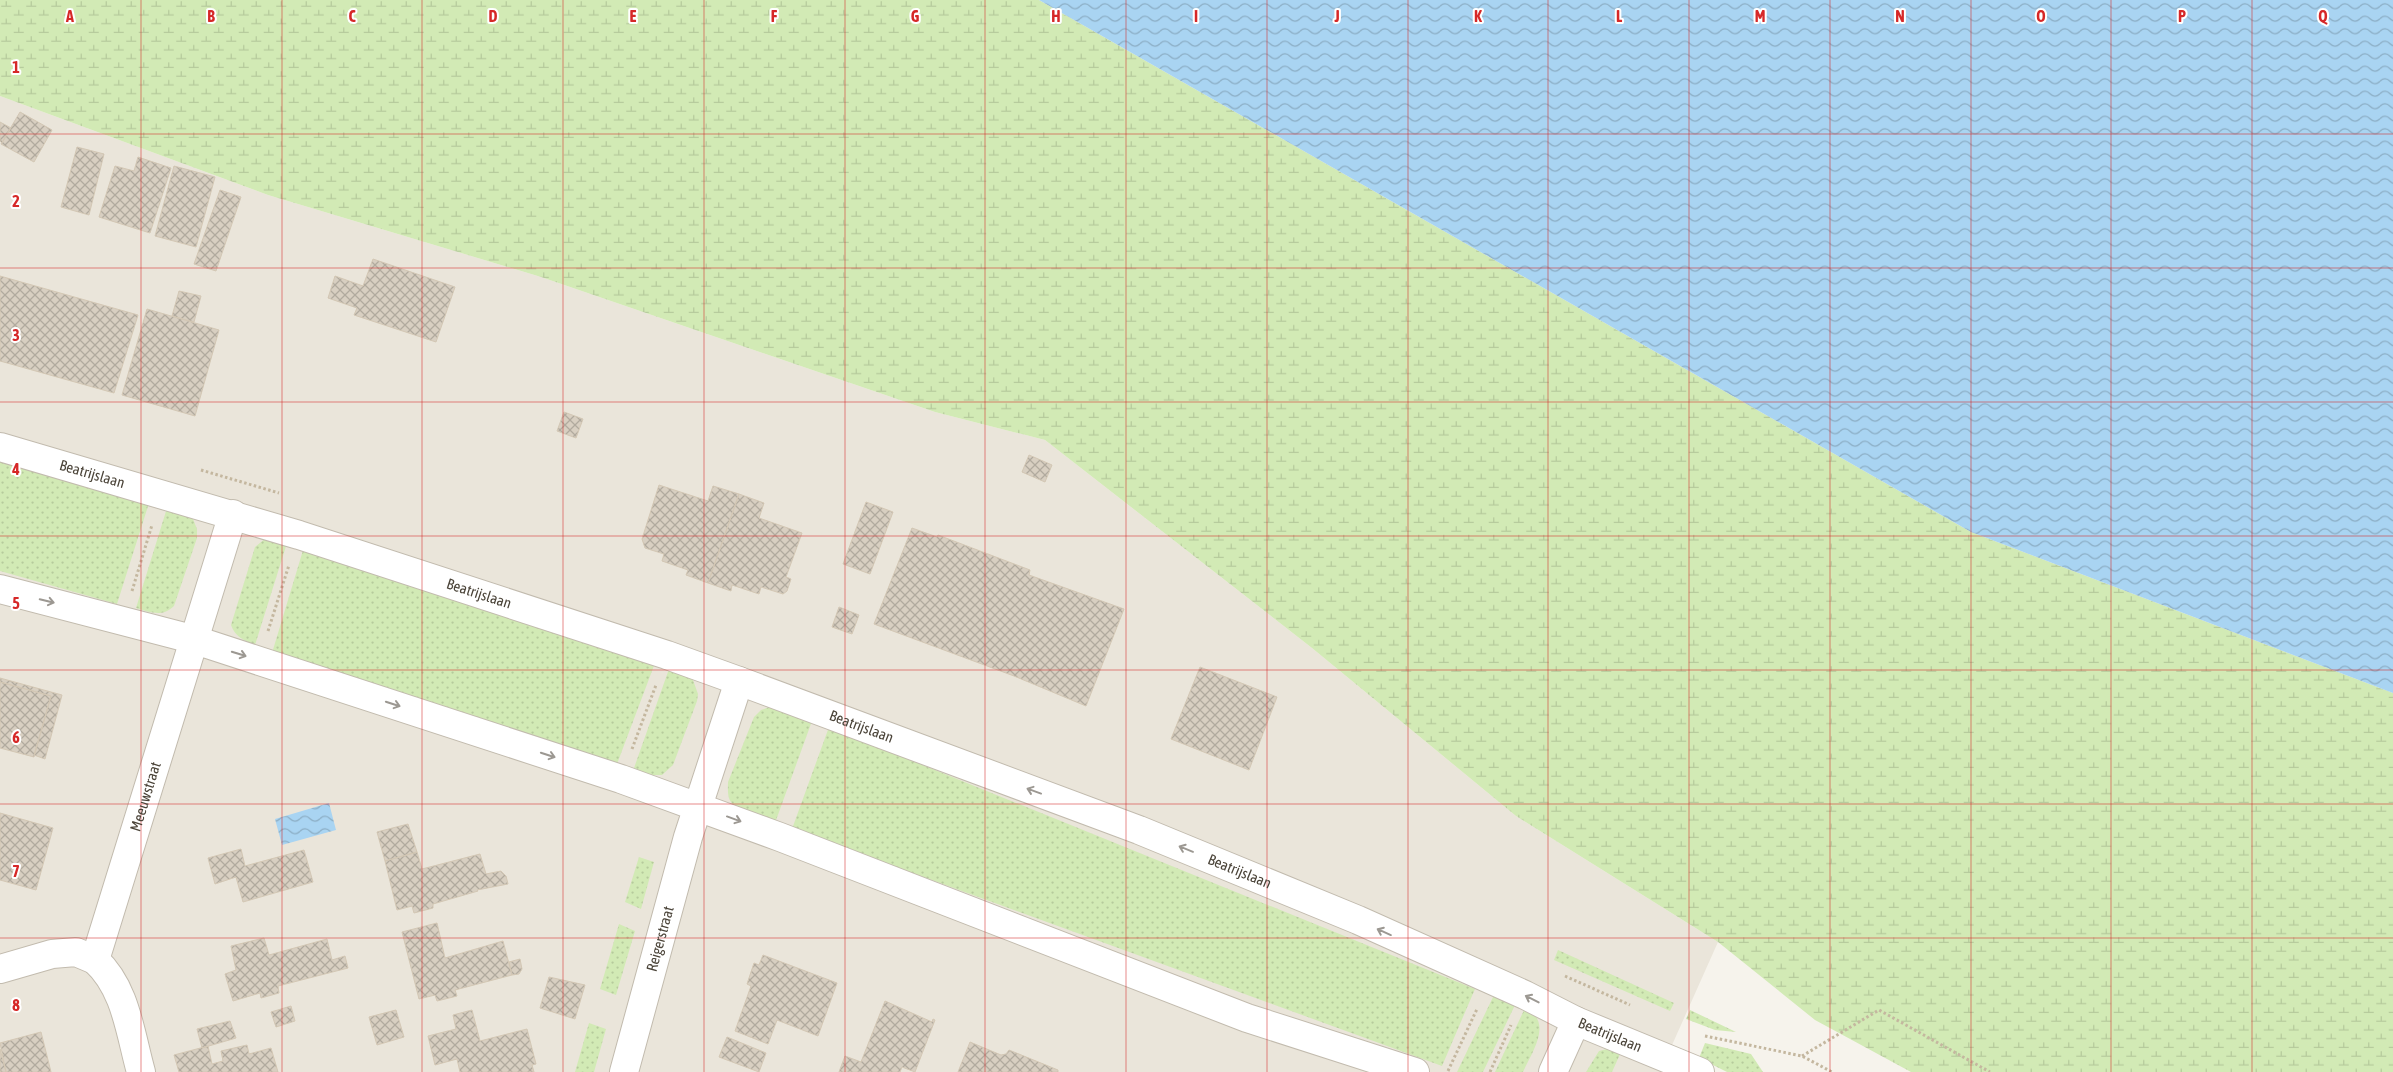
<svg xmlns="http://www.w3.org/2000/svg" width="2393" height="1072" font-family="'Asap Condensed',sans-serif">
  <defs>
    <pattern id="grass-dots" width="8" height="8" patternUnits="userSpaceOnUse" patternTransform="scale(1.25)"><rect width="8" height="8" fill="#d2eab5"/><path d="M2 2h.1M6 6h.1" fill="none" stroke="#b6ca9c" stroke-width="1.8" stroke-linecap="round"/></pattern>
    <pattern id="wetland-marsh" width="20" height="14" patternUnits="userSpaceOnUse" patternTransform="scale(1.25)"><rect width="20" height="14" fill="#d2eab5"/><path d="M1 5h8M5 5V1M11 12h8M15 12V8" fill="none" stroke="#b6ca9c"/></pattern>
    <pattern id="water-waves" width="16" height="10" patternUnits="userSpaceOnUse" patternTransform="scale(1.25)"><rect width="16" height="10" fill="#a9d4f2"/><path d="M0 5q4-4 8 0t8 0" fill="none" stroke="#8caec5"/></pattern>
    <pattern id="building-cross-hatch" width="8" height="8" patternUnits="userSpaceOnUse" patternTransform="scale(1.25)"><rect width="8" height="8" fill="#d8cfc1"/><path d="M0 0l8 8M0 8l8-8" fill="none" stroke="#b1aa9e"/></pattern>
  </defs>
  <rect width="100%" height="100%" fill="#f6f3ec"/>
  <!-- residential -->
  <path fill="#eae5da" d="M0 96 268 195 541 277 935 412 1045 440 1312 648 1516 816 1718 942 1660 1072H0Z"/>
  <!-- grass -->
  <path fill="url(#grass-dots)" d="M0 461 149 503 117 604 0 571Z
    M167 508 193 519 197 529V538L174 606C162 618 150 612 136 608Z
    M266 538 287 543 255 645C244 640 235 637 231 625L255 547Z
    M304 547 655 663 617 764 272 653Z
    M669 669 693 680 698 694 697 701 673 765 662 775H649L634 768Z
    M772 706 812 721 775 823C765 819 737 811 731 802 727 797 728 788 728 782L754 717 761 710Z
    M829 727 1475 989 1442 1066 792 829Z
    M639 857 654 862 641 909 625 902Z
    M619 924 635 931 616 995 600 989Z
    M1558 950 1674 1003 1670 1011 1554 960Z
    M1494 995 1515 1005 1483 1072H1457Z
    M1525 1008C1554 1022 1532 1052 1523 1072H1495Z
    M1690 1010 1736 1032 1715 1030 1686 1019Z
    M589 1023 606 1029 594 1072H575Z
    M1705 1043 1751 1054 1763 1072H1727L1699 1058Z
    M1611 1048 1621 1052 1612 1072H1586L1599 1051Z"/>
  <!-- wetland -->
  <path fill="url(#wetland-marsh)" d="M0 0H1039L1971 532 2393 693V1072H1911L1815 1020 1718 942 1516 816 1312 648 1045 440 935 412 541 277 268 195 0 96Z"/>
  <!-- water -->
  <path fill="url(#water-waves)" d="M1039 0H2393V693L1971 532Z
    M329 803 336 830 282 845 275 819Z"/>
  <!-- building -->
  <path fill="url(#building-cross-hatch)" stroke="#d3c7b4" d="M20 112 52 130 34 162 1 144Z
    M0 122 11 128 2 143 0 141Z
    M77 147 104 154 89 215 61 207Z
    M138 157 171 168 150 233 99 217 115 166 134 171Z
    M174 166 215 177 196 247 155 236Z
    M220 190 241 197 216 271 194 264Z
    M373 259 455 287 436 342 354 315 357 308 328 298 335 276 363 286Z
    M0 276 138 315 114 393 0 361Z
    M179 291 201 296 194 322 172 316Z
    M147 309 219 330 195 416 122 395Z
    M564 412 583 419 576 438 557 431Z
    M1029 455 1052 465 1045 482 1022 472Z
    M659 485 708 501 713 486 739 494 708 583 686 575 688 570 662 561 664 554 645 548 642 539Z
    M739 494 764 503 759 518 802 533 786 577 791 579 787 591 783 594 761 587 759 594 732 585 731 591 708 583Z
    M866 502 893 512 870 574 843 564Z
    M912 528 937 537 938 535 1030 570 1029 575 1124 609 1086 706 1014 676 874 624Z
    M839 607 859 615 852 634 832 627Z
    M1200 667 1277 697 1249 770 1171 739Z
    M0 678 62 695 45 759 34 755 51 696 0 682Z
    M0 682 51 696 34 757 0 748Z
    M0 813 53 828 36 890 0 880Z
    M408 824 417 852 385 861 377 832Z
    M241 849 245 866 304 850 313 882 243 902 236 877 215 884 208 858Z
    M417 852 422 869 480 854 486 874 501 871 506 876 508 884 477 890 478 891 433 904V908L414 913 412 906 397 910 385 861Z
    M437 923 445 958 503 941 512 975 455 990 457 996 437 1001 435 995 419 999 402 932Z
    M264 938 269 955 327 939 332 960 345 956 348 968 278 986 279 993 261 998 260 993 233 1001 225 974 236 970 231 946Z
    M763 955 837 983 818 1036 777 1020 768 1044 735 1031 751 986 747 984 754 963 759 965Z
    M520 959 522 969 519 974 512 975 509 962Z
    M549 977 585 985 575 1019 540 1008Z
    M885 1001 932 1022 933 1019 935 1020 915 1072 902 1067 900 1072H839L845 1056 861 1062Z
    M291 1006 295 1021 276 1027 271 1012Z
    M396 1010 404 1037 377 1045 369 1017Z
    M472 1010 480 1041 527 1029 536 1064 532 1065 534 1072H460L457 1059 435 1065 428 1036 456 1029 453 1015Z
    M230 1021 236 1038 202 1048 197 1029Z
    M41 1032 51 1072H6L0 1043Z
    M727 1037 766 1053 759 1072 719 1057Z
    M970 1042 1001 1055 1006 1054 1009 1050 1058 1070V1072H958Z
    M247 1045 249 1054 271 1048 278 1072H179L174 1055 208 1046 212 1064 223 1061 221 1051Z
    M0 1049 6 1072H0Z"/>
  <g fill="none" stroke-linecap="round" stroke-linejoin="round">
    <defs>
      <g id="minor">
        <path id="s1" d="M0 447 299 535 667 655 739 681 1139 830 1358 920 1525 995 1576 1021 1700 1072"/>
        <path d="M0 589 192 639 621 779 780 837 1247 1018 1415 1072"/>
        <path d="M0 969 52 954 76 952 95 960"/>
        <path id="s2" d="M141 1072C130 1033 126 988 95 960L233 514"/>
        <path id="s3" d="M624 1072 688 837 739 681"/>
        <path d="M1553 1072 1576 1021"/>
      </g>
    </defs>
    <!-- minor casing -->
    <use href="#minor" stroke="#c2bbae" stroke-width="30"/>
    <!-- path -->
    <path stroke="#c4b79f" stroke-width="3" stroke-dasharray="2.5 2.5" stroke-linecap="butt" d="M201 470 279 493
      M132 591 152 525
      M268 631 289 565
      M632 749 656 685
      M1565 976 1630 1005
      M1705 1036 1802 1056 1832 1072
      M1802 1056 1879 1010 1990 1072
      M1448 1071 1477 1009
      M1490 1072 1511 1025"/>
    <!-- minor -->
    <use href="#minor" stroke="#fff" stroke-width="28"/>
  </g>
  <!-- one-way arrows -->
  <defs><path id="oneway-shaft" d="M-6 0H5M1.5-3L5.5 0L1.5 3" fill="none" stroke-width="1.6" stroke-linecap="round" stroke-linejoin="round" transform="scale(1.25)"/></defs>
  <g stroke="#9c9892">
    <use href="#oneway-shaft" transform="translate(47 601) rotate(14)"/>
    <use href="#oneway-shaft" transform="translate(239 654) rotate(17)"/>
    <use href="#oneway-shaft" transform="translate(393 704) rotate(18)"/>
    <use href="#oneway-shaft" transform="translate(548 755) rotate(18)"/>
    <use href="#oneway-shaft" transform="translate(1034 791) rotate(-160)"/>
    <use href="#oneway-shaft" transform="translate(734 819) rotate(20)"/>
    <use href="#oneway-shaft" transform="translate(1186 849) rotate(-158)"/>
    <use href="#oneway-shaft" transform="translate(1384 932) rotate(-156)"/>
    <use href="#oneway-shaft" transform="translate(1532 999) rotate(-153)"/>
  </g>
  <!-- grid -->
  <path fill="none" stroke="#d62828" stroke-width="1" stroke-opacity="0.55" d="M141 0V1072M282 0V1072M422 0V1072M563 0V1072M704 0V1072M845 0V1072M985 0V1072M1126 0V1072M1267 0V1072M1408 0V1072M1548 0V1072M1689 0V1072M1830 0V1072M1971 0V1072M2111 0V1072M2252 0V1072M0 134H2393M0 268H2393M0 402H2393M0 536H2393M0 670H2393M0 804H2393M0 938H2393"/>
  <g text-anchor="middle" stroke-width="4" stroke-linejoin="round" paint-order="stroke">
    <!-- street labels -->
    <g font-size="15" fill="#4b4439" stroke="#fff">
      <text dy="5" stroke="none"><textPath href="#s1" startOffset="96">Beatrijslaan</textPath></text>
      <text dy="5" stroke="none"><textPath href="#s1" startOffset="501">Beatrijslaan</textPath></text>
      <text dy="5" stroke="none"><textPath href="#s1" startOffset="906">Beatrijslaan</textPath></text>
      <text dy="5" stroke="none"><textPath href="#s2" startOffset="294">Meeuwstraat</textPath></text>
      <text dy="5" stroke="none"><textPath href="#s1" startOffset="1311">Beatrijslaan</textPath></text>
      <text dy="5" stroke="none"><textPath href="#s3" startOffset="138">Reigerstraat</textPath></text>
      <text dy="5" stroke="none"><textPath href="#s1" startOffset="1716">Beatrijslaan</textPath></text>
    </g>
  </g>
  <g font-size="16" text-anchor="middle" font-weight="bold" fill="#d62828" stroke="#fff" stroke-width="4" stroke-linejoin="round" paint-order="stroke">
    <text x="70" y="22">A</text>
    <text x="211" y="22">B</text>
    <text x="352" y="22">C</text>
    <text x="493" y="22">D</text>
    <text x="633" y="22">E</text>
    <text x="774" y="22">F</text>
    <text x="915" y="22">G</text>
    <text x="1056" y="22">H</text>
    <text x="1196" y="22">I</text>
    <text x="1337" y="22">J</text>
    <text x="1478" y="22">K</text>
    <text x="1619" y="22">L</text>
    <text x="1760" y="22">M</text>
    <text x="1900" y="22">N</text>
    <text x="2041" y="22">O</text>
    <text x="2182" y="22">P</text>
    <text x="2323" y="22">Q</text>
    <text x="16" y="73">1</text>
    <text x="16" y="207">2</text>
    <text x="16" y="341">3</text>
    <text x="16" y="475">4</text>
    <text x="16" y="609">5</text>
    <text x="16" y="743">6</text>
    <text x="16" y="877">7</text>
    <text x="16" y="1011">8</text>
  </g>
</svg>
